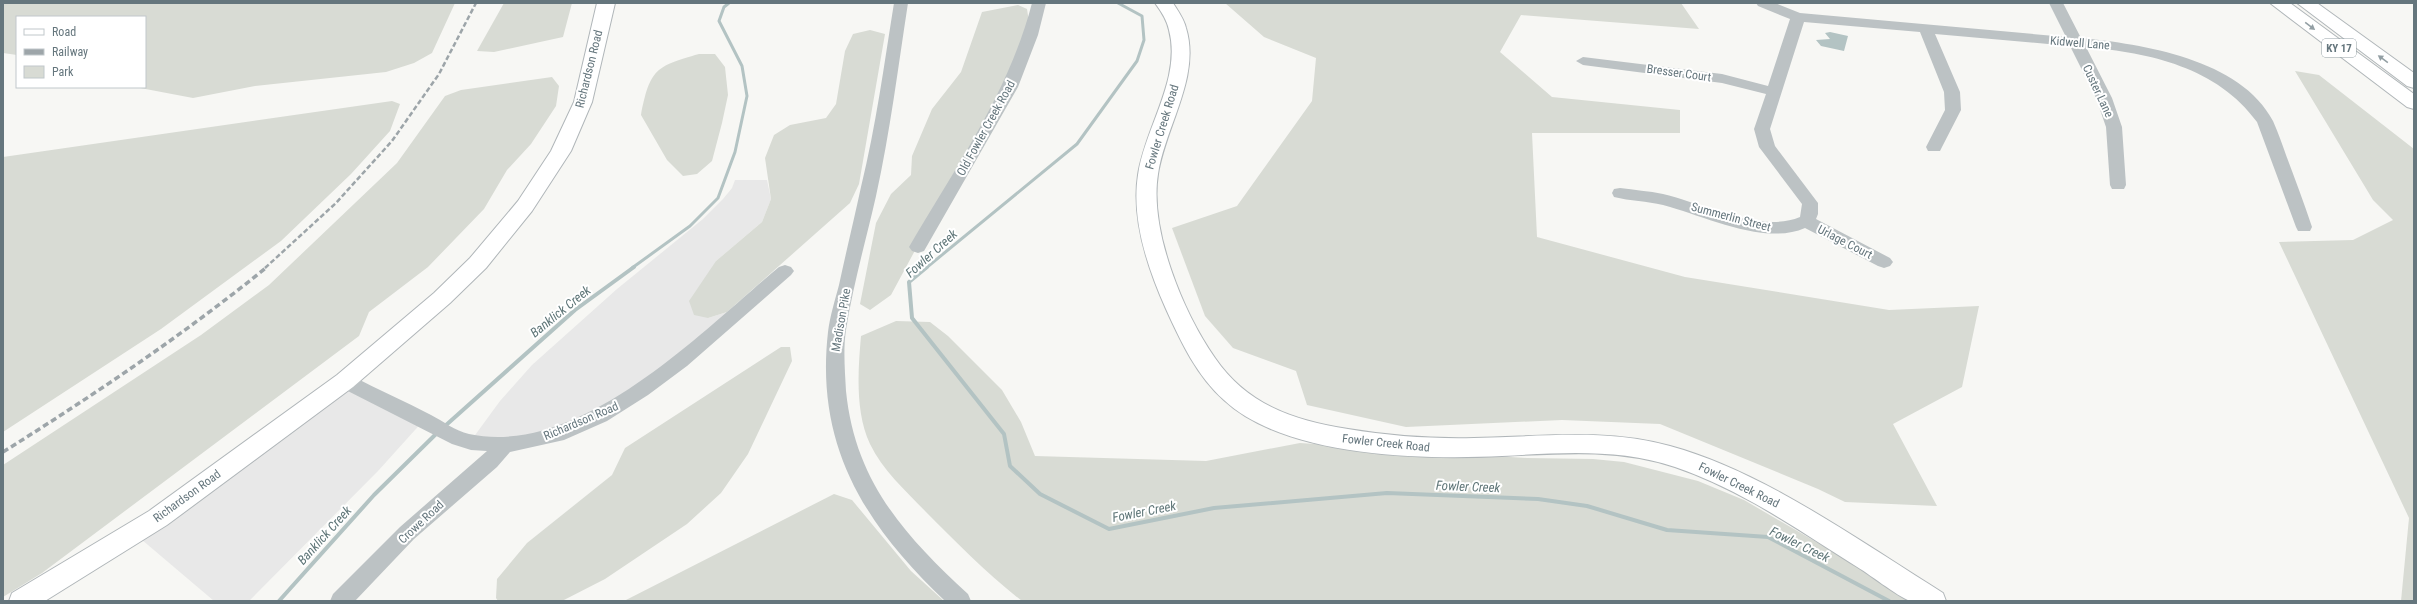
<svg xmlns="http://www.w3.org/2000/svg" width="2417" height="604" font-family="'Roboto Condensed',sans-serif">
  <rect width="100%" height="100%" fill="#f7f7f4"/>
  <!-- built -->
  <path fill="#e8e8e8" d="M735 180H767L771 199 762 222 716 261 708 318 727 312 732 315 645 387 536 440 470 442 500 401 532 365 617 289 703 219 723 199 732 188Z
    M345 381 424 420 378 471 249 601H214L135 534Z"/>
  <!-- green -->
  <path fill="#d8dbd4" d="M3 3H455L432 53 414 63 386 72 255 86 193 98 135 87H145V17H17V55L3 53Z
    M504 3H572L563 37 494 52 477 51Z
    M1225 3H1681L1699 29 1521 15 1500 52 1552 97 1680 110V133H1532L1537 237 1685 277 1889 310 1979 306 1962 387 1893 424 1937 506 1845 502 1818 489 1660 424 1562 420 1406 427 1307 405 1296 371 1233 348 1205 316 1172 228 1237 206 1312 101 1316 58 1264 37Z
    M1018 5 1027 9 1031 35 891 295 870 310 860 304 876 223 891 194 911 175 912 156 932 109 961 72 982 12Z
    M870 30 885 34 859 184 850 203 727 312 708 318 694 315 689 301 716 261 762 222 771 199 765 158 774 135 790 125 826 118 836 104 845 51 853 34Z
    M699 54H715L725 67 728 95 722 123 712 161 697 174 683 176 667 160 641 115C650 69 656 66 699 54Z
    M2295 71 2319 75 2414 149V601H2401L2409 518 2279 242 2353 240 2393 220 2373 200Z
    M552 77 559 86 556 106 531 144 507 170 484 209 428 267 369 312 359 336 42 573 3 597V465L201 335 269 285 397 163 445 96 461 90Z
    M392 101 400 104 390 131 351 174 281 241 161 329 3 432V157Z
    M896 321 930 322 948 336 1002 390 1021 422 1035 456 1206 461 1300 443 1527 458 1593 459 1624 462 1698 481 1744 500 1880 579 1908 601H1022C987 574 957 543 926 512 906 491 883 471 870 444 855 412 858 370 861 336Z
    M781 347H790L792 361 748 454 721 493 687 524 605 579 562 601H498L496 598 497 579 527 543 612 475 625 448Z
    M834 494 852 500 911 571 944 601H624Z"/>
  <!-- water -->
  <path fill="#b3c3c3" d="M1830 32 1848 36 1844 51 1821 46 1816 40 1830 39 1825 33Z"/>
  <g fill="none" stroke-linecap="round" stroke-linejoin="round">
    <!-- stream-far1 -->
    <path stroke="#b3c3c3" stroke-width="3" d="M632 268 690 226 718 198 735 152 747 96 742 66 719 21 724 7 729 3
      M926 268 1077 144 1137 61 1144 40 1142 16 1118 3"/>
    <!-- stream -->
    <path stroke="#b3c3c3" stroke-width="4" d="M927 267 909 282 912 318 1004 434 1010 466 1040 494 1109 529 1214 508 1387 493 1538 499 1587 506 1667 530 1768 537 1889 601
      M445 426 575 310 634 267
      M279 601 374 495 437 433"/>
    <defs>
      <path id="major" d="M597 3H615L592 102 571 151 532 211 486 268 450 303 353 387 167 525 45 601H9L12 593 149 511 337 375 434 293 470 258 518 201 551 151 574 102Z
        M1155 3H1173C1178 11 1184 19 1186 28 1201 77 1165 127 1158 174 1149 230 1183 312 1215 358 1247 405 1295 421 1348 429 1390 436 1432 439 1474 438 1540 437 1605 428 1670 446 1759 470 1851 535 1929 584L1943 593 1946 601C1936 601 1920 604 1910 601 1897 596 1868 573 1854 565 1797 529 1740 489 1675 467 1619 448 1559 453 1502 456 1422 460 1285 457 1224 400 1197 376 1181 342 1166 309 1148 269 1131 220 1138 175 1145 127 1182 79 1169 30 1167 20 1161 11 1155 3Z
        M2270 3H2290L2414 94V109L2407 107Z
        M2297 3H2317L2414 73V88L2407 86Z"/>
    </defs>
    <!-- major casing -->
    <use href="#major" stroke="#b0b6b9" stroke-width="2"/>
    <!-- minor -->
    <path fill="#bcc2c4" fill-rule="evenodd" d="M894 3H908C898 68 890 132 876 196 866 240 853 285 846 330 843 350 845 371 846 391 855 481 904 535 968 594L971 601H945C865 525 815 446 828 332 830 316 835 300 839 285 846 252 854 220 861 187 876 126 884 65 894 3Z
      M1032 3H1046L1038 35 1018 87 924 251 918 253 912 251 909 247C955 168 1009 92 1032 3Z
      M1756 3H1775L1800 13 2066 37 2049 3H2063L2081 38C2142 44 2241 59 2273 121 2278 132 2282 144 2286 155 2295 179 2304 203 2312 227L2310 231H2298L2296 227 2257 122C2217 67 2150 53 2086 47L2112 98 2122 127 2126 185 2124 189H2112L2110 185 2106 127 2096 98 2070 46 1935 34 1960 92 1961 110 1942 147 1940 151H1928L1926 147 1945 110 1944 92 1920 32 1804 22 1770 129 1775 146 1818 203V214L1816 219 1890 258 1893 262 1890 266 1884 268 1878 266 1805 228C1764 246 1705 216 1663 205 1647 201 1630 201 1614 197L1612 193 1614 189 1620 188C1634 190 1649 191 1663 194 1703 203 1760 234 1800 217L1802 204 1759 147 1754 129 1766 94 1722 83 1583 65 1576 61 1583 57 1722 74 1768 86 1790 19 1758 6Z
      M785 265 791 267 794 271 791 275 687 366 648 395 607 421 564 440 510 452 497 467 414 539 355 601H330L333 594 400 527 487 451 471 450 452 444 338 386 335 381 338 376 345 374 352 376C378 390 405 401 431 415 443 421 455 431 469 434 580 458 701 332 779 267Z"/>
    <!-- major -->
    <use href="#major" fill="#fff" fill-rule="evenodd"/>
    <!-- rail-far1 -->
    <path stroke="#9da5a9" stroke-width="2.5" stroke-dasharray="5 2.5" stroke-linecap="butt" d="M265 268 336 203 392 141 439 74 476 3"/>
    <!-- rail -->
    <path stroke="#9da5a9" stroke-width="3.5" stroke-dasharray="6 3.5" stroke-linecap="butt" d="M3 452C94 395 183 335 267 267"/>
  </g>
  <!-- one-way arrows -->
  <defs><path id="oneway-solid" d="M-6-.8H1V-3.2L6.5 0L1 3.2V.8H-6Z"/></defs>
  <g fill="#939fa4">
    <use href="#oneway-solid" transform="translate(2310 26) rotate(37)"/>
    <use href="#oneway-solid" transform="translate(2383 59) rotate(-144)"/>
  </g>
  <g text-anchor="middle" stroke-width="4" stroke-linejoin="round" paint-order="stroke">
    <!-- shield labels -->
    <rect fill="#fff" stroke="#939fa4" stroke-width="1" x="2322" y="39" width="34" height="18" rx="3"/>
    <g font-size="11" font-weight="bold" fill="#65767d">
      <text x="2339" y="52">KY 17</text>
    </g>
    <!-- street labels -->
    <g font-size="12" fill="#65767d" stroke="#fff">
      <text transform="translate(2080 43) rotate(5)" y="4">Kidwell Lane</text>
      <text transform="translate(589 69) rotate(-76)" y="4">Richardson Road</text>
      <text transform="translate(1679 73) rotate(8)" y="4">Bresser Court</text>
      <text transform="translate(2098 91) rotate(65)" y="4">Custer Lane</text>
      <text transform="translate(1162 127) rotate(-73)" y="4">Fowler Creek Road</text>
      <text transform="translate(986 128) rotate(-61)" y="4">Old Fowler Creek Road</text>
      <text transform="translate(1731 217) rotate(15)" y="4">Summerlin Street</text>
      <text transform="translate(1845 242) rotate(27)" y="4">Urlage Court</text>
      <text transform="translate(841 320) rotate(-80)" y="4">Madison Pike</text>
      <text transform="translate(581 421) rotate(-23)" y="4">Richardson Road</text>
      <text transform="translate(1386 443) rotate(6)" y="4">Fowler Creek Road</text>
      <text transform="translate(1739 485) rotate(26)" y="4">Fowler Creek Road</text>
      <text transform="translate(187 496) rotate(-36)" y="4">Richardson Road</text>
      <text transform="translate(421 522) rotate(-43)" y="4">Crowe Road</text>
    </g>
    <!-- water labels -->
    <g font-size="13" font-style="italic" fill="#5f7678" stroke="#fff">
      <text transform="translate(931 253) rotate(-42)" y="5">Fowler Creek</text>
      <text transform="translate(560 311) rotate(-39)" y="5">Banklick Creek</text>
      <text transform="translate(1468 486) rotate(2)" y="5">Fowler Creek</text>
      <text transform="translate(1144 511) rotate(-11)" y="5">Fowler Creek</text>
      <text transform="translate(324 535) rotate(-48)" y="5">Banklick Creek</text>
      <text transform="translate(1800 544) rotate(26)" y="5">Fowler Creek</text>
    </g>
  </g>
  <!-- border -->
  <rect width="2417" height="604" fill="none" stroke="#65767d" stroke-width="8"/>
  <!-- legend -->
  <rect x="16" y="16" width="130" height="72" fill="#ffffff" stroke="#c1c8cb"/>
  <rect x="24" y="29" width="20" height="6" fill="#ffffff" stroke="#c1c8cb"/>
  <text x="52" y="36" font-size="12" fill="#65767d">Road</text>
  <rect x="24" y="49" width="20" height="6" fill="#9da5a9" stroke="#c1c8cb"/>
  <text x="52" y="56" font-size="12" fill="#65767d">Railway</text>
  <rect x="24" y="66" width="20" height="12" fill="#d8dbd4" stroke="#c1c8cb"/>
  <text x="52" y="76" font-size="12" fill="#65767d">Park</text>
</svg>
